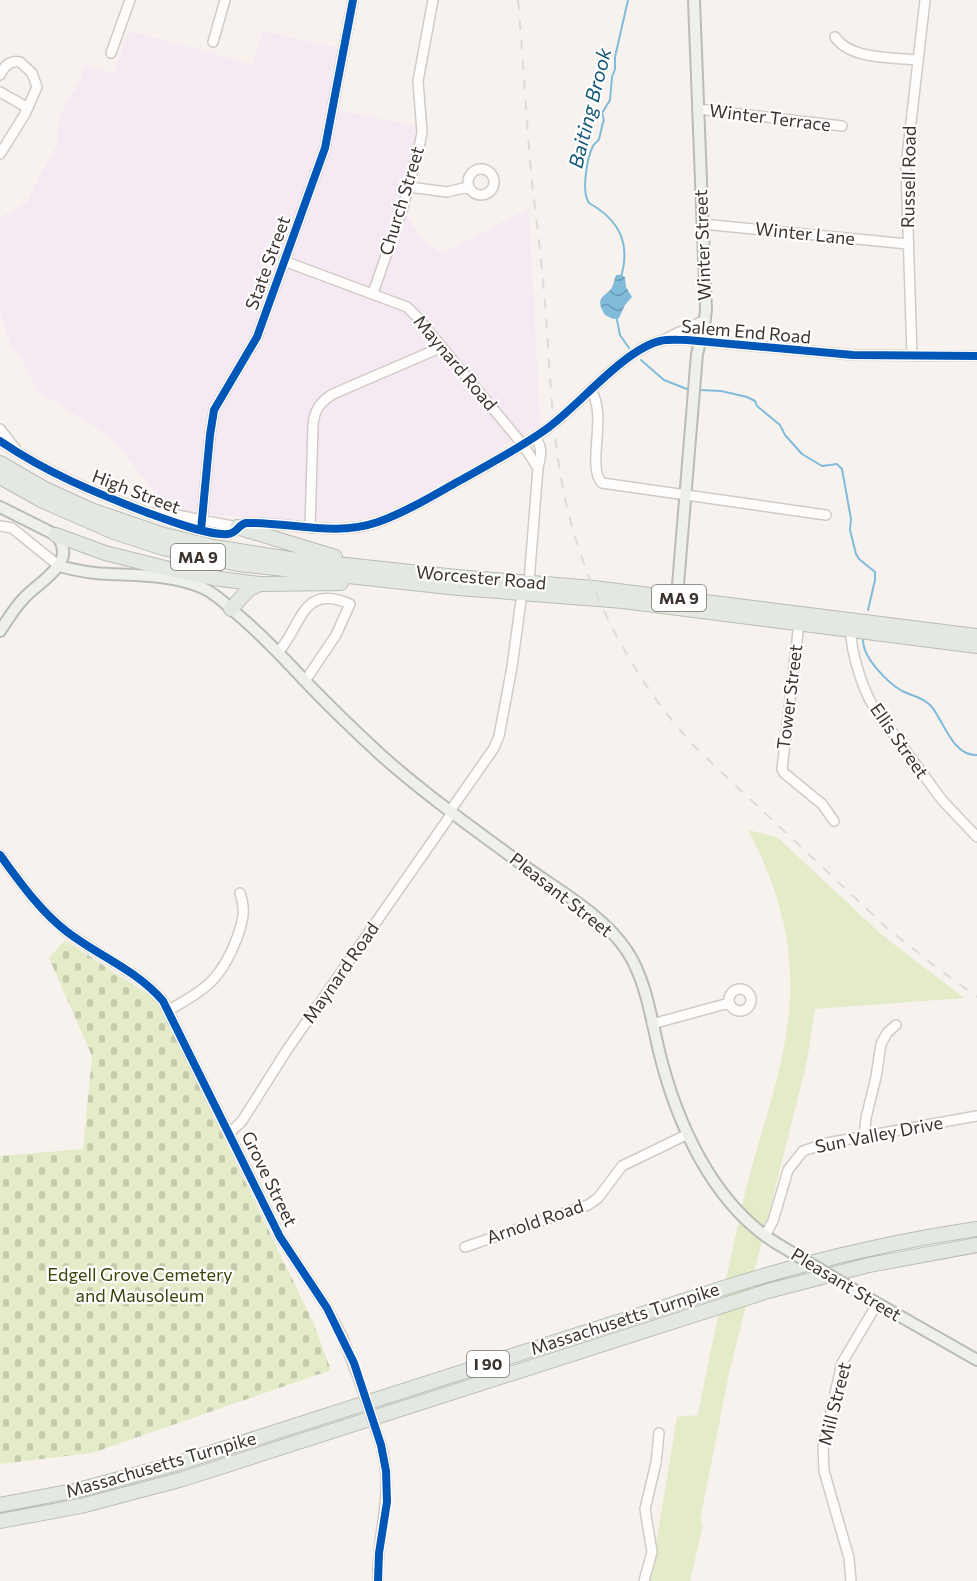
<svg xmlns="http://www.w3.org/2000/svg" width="977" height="1581" font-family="Commissioner,sans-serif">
  <defs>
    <pattern id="cemetery-stones" width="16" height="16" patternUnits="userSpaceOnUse" patternTransform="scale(1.5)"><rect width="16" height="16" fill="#e4ebc8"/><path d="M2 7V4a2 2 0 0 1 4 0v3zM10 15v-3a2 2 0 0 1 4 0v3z" fill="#c4caac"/></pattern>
    <pattern id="water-waves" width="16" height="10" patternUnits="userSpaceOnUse" patternTransform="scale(1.5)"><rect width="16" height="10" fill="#80bbda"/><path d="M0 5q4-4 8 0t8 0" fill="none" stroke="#6a99b1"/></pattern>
  </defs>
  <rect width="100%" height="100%" fill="#f8f2ee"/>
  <!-- education -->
  <path fill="#f5eaf3" d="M128 31 220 55 252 65 263 31 339 48 328 108 419 127 400 205 420 237 442 253 529 208 540 424 471 466 414 498 372 517 336 522 219 516 168 509 110 436 38 392 18 353 12 349 0 313V217L26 203 58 142 59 116 79 82 86 65 114 74Z"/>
  <!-- green -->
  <path fill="#e4ebc8" d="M748 830 777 837 882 935 964 998 815 1009 807 1061 730 1369 700 1520 702 1521 701 1525 703 1526 690 1581H650L677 1417 698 1415C711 1345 727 1276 742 1206 755 1145 781 1083 788 1021 797 954 780 889 748 830Z"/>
  <!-- cemetery -->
  <path fill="url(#cemetery-stones)" d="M65 940 152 997 160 1006 313 1322 331 1370 92 1453 0 1464V1156L83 1149 92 1056 49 958Z"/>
  <!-- water -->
  <path fill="url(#water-waves)" d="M616 275H621L625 277 626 287 632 297 625 305 619 318 613 319 605 315C592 294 609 297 613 285 614 281 615 278 616 275Z"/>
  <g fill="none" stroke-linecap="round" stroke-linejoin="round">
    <!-- stream -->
    <path stroke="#80bbda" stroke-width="2" d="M621 277C631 243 619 220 589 203 581 192 587 158 593 146 595 142 597 143 599 139 601 133 601 127 604 120L602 113 610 100 612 77 615 69V57L628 0
      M616 315 620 335 629 348
      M641 360 664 380 687 389
      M700 390 721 391 747 397 755 401 757 406 780 425 785 435 802 454 822 466 837 464 842 469 851 519 850 530 856 554 859 559 875 572V580L868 610
      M863 640C863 658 887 682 902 691 912 696 923 697 931 706 944 721 952 756 977 755"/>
    <defs>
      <path id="minor" d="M835 37C851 60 891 57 917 60
        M213 42 225 0
        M111 53 130 0
        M0 75C4 66 10 60 20 62L32 73 37 87 25 114 0 154
        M0 92 28 108
        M698 109 842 126
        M468 182a13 13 0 1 1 26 0a13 13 0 1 1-26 0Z
        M409 187 447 192 468 187
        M702 224 908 244
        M284 261 407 307 417 317 523 445 538 468
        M373 293 403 207 419 148 422 132 418 81 433 0
        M667 338 705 320
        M912 356 906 166 925 0
        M591 391C608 414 586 467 602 483L826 515
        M0 429 15 448
        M0 441C47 473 96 493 148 513 167 520 209 536 228 534 236 534 238 525 246 523 290 522 335 537 378 522 406 512 432 496 459 481 488 465 518 449 545 430 578 407 623 350 660 341 669 339 678 340 687 340L853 355 977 356
        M154 513 177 515 237 527
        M0 526 12 528 59 566
        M310 528 313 425C314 410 321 401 333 394L442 347
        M201 530 210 435 214 410 257 337 325 148 353 0
        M529 582 538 468C541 455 543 448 535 437
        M799 623 782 769 784 773 822 804 834 821
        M851 629C850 650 862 687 873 706L942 800 977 837
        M279 651C302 625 302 583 350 604L336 635 305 681
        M450 811 494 748 499 736 512 667 522 593
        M0 855C20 882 40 911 66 931 98 956 137 970 163 1001L280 1237 327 1308 342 1336 357 1374
        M729 1000a11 11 0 1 1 22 0a11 11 0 1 1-22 0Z
        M169 1010C207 989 221 979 237 938 243 921 246 910 240 893
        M652 1024 729 1003
        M230 1133 242 1121 287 1050 452 813
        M864 1137 866 1118 876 1077 881 1044 887 1033 896 1025
        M765 1236 773 1221 788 1170 803 1151 827 1143 977 1116
        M465 1247 588 1205 598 1198 622 1166 688 1134
        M378 1581C376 1531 395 1498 381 1445
        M644 1581 652 1552 645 1509 656 1463 659 1433
        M851 1581 849 1558 824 1471 823 1446 842 1363 877 1304"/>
      <path id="major" d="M0 507 56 535C79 562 41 580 25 597 15 607 8 619 0 631
        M59 566C71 569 82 572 95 573 130 576 170 573 203 588 216 594 226 604 236 613 262 635 284 658 307 683 331 708 356 732 382 756 426 795 475 830 523 865 559 891 602 914 627 951 646 980 651 1018 659 1051 676 1121 712 1203 776 1243
        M677 597 697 354 704 327 706 310 694 0
        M861 1294 977 1360"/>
      <path id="highway" d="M0 463 43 488 91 510 164 535 214 547 290 559 457 577 594 588 977 636
        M0 477 43 501 114 532 163 548 238 564 458 588 623 601 977 646
        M237 527 335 557
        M56 535 105 553 173 570 220 579 260 584 341 583
        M231 609 249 589 260 584
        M0 1505 78 1490 179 1463 717 1290C802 1263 889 1242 977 1229
        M0 1521 81 1506 183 1479 768 1291 869 1265 977 1245"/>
    </defs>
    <!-- minor casing -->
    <use href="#minor" stroke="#d2cac5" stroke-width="12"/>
    <!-- major casing -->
    <use href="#major" stroke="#b9bdb4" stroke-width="14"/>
    <!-- highway casing -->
    <use href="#highway" stroke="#b9bdb4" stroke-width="16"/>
    <!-- minor -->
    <use href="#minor" stroke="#fefdfc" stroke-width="9"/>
    <!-- major -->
    <use href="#major" stroke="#eef0ec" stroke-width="10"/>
    <!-- highway -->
    <use href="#highway" stroke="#e3e9e2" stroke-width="14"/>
    <!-- rail -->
    <path stroke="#dddbda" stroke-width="2" stroke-dasharray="10 10" stroke-linecap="butt" d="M518 0C523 57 526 115 531 172 535 212 541 253 544 293 550 356 550 421 562 483 579 578 631 680 698 750L886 927 932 964 977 997"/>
    <defs>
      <path id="minor-bridge" d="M357 1374 381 1445"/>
      <path id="major-bridge" d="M776 1243 861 1294"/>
    </defs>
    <!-- minor-bridge casing -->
    <use href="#minor-bridge" stroke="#d2cac5" stroke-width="12" stroke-linecap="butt"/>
    <!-- major-bridge casing -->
    <use href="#major-bridge" stroke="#b9bdb4" stroke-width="14" stroke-linecap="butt"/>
    <!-- minor-bridge -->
    <use href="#minor-bridge" stroke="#fefdfc" stroke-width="9"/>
    <!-- major-bridge -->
    <use href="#major-bridge" stroke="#eef0ec" stroke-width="10"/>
    <defs>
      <path id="cycleway" d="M0 441C47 473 96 493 148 513 167 520 209 536 228 534 236 534 238 525 246 523 290 522 335 537 378 522 406 512 432 496 459 481 488 465 518 449 545 430 578 407 623 350 660 341 669 339 678 340 687 340L853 355 977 356
        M201 530 210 435 214 410 257 337 325 148 353 0
        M0 855C20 882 40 911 66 931 98 956 137 970 163 1001L280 1237 327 1308 354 1363 381 1445 386 1471 387 1502 379 1553 378 1581"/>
    </defs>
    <!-- cycleway casing -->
    <use href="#cycleway" stroke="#fff" stroke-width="11"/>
    <!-- cycleway -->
    <use href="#cycleway" stroke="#0057b8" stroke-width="8"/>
  </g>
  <g text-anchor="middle" stroke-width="4.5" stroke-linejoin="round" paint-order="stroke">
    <!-- shield labels -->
    <g fill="#fff" stroke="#77706d" stroke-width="1.5">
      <rect x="171" y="544" width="54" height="26" rx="4.5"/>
      <rect x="652" y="585" width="54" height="26" rx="4.5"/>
      <rect x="467" y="1351" width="42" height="26" rx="4.5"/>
    </g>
    <g font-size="16" font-weight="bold" fill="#3d332e">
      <text x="198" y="563">MA 9</text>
      <text x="679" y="604">MA 9</text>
      <text x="488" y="1370">I 90</text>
    </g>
    <!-- street labels -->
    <g font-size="18" fill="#3d332e" stroke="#fff">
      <text transform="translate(770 118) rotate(7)" y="6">Winter Terrace</text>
      <text transform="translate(909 177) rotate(-89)" y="6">Russell Road</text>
      <text transform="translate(402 201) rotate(-73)" y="6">Church Street</text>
      <text transform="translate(805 234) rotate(6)" y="6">Winter Lane</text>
      <text transform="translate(703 245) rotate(-92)" y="6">Winter Street</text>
      <text transform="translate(268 263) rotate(-70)" y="6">State Street</text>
      <text transform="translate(746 332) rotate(5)" y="6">Salem End Road</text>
      <text transform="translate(455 363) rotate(50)" y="6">Maynard Road</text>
      <text transform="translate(136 492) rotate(21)" y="6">High Street</text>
      <text transform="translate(481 578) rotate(5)" y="6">Worcester Road</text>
      <text transform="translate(790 697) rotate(-83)" y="6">Tower Street</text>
      <text transform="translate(899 741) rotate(55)" y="6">Ellis Street</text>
      <text transform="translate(561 895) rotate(38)" y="6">Pleasant Street</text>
      <text transform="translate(341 973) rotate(-55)" y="6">Maynard Road</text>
      <text transform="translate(879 1135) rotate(-11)" y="6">Sun Valley Drive</text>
      <text transform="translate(269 1179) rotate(64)" y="6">Grove Street</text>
      <text transform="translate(535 1222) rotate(-19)" y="6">Arnold Road</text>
      <text transform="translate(846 1285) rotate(31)" y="6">Pleasant Street</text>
      <text transform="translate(625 1319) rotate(-18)" y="6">Massachusetts Turnpike</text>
      <text transform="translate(835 1404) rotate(-76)" y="6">Mill Street</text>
      <text transform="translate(161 1465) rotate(-16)" y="6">Massachusetts Turnpike</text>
    </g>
    <!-- park labels -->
    <g font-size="18" fill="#394508" stroke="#fff">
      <text x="140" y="1281">Edgell Grove Cemetery<tspan x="140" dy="21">and Mausoleum</tspan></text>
    </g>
    <!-- water labels -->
    <g font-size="20" font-style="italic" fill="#145877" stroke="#fff">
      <text transform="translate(590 108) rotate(-76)" y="7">Baiting Brook</text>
    </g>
  </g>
</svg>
